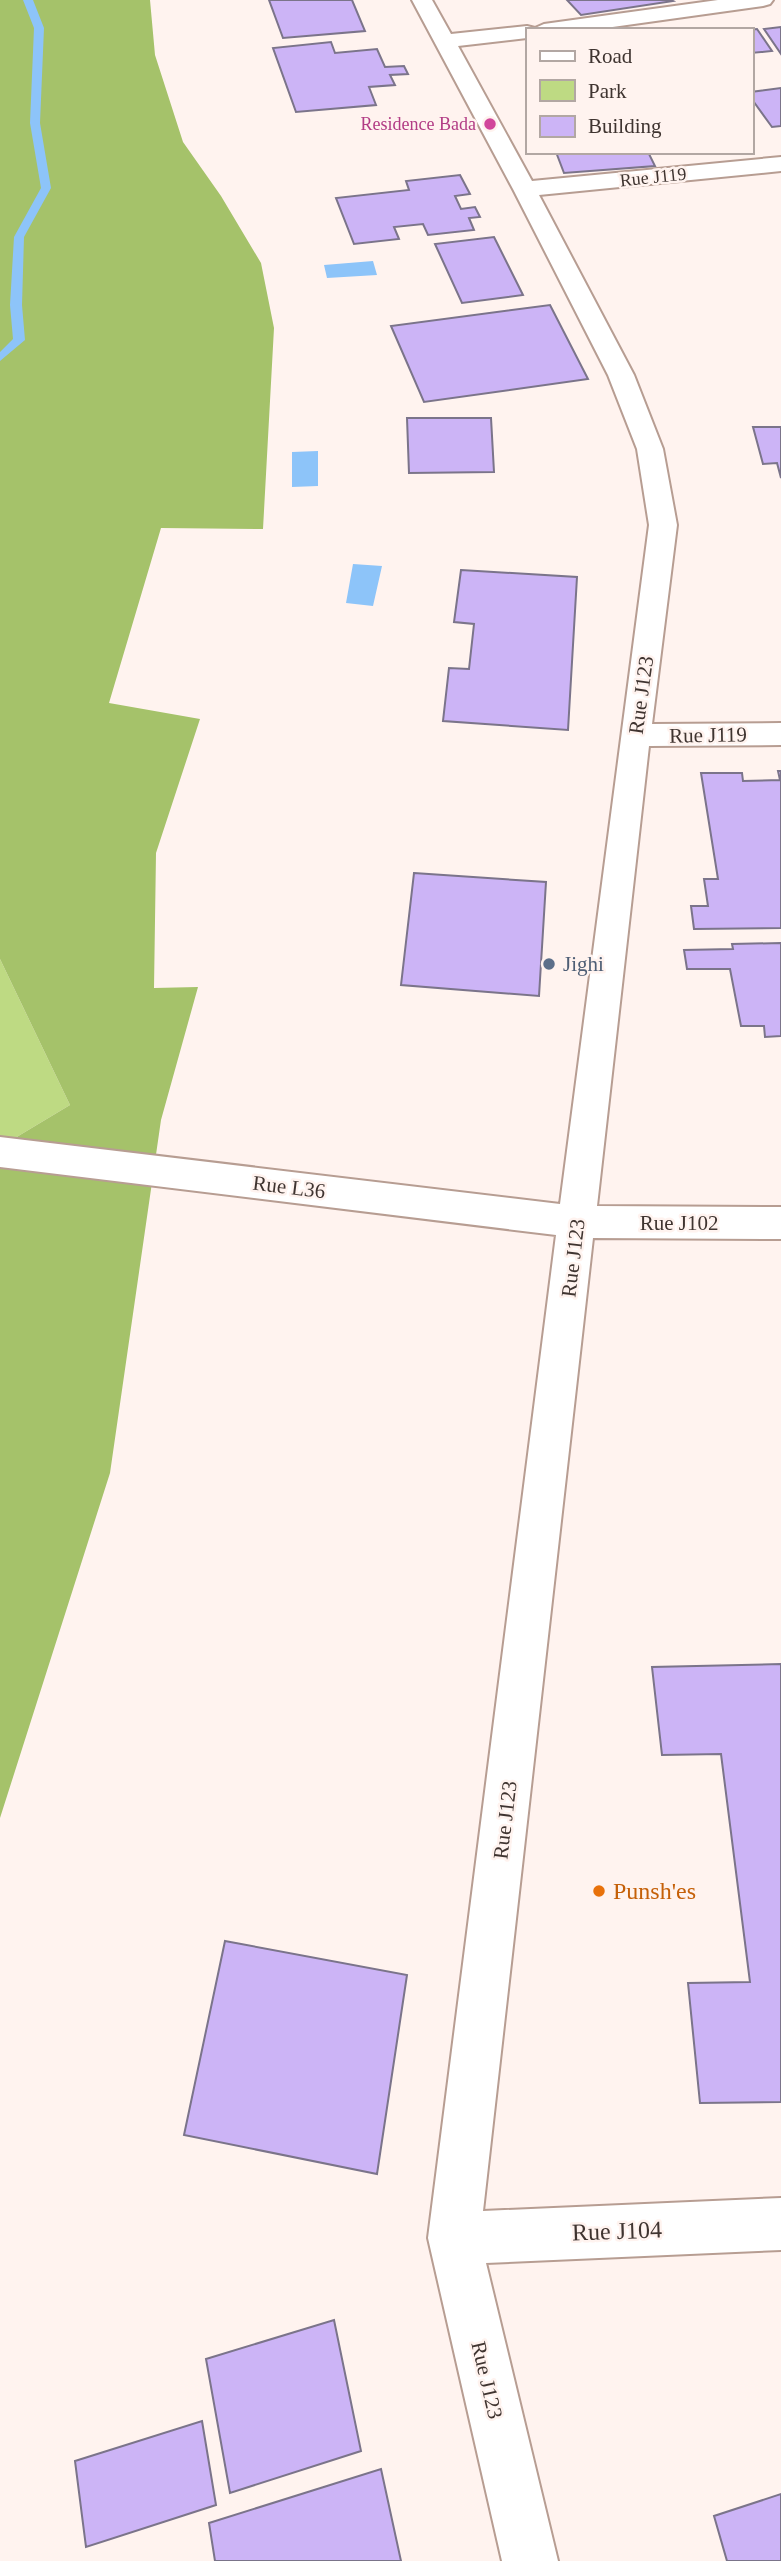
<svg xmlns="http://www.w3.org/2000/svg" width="781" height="2561" font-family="Georgia,serif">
  <rect width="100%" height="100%" fill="#fff3ef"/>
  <!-- green -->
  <path fill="#beda83" d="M0 959 70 1105 0 1147Z"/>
  <!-- forest -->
  <path fill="#a5c26a" d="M0 0H150L155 55 183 142 221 196 261 263 274 328 263 529 161 528 109 703 200 719 156 853 154 988 198 987 161 1120 110 1473 0 1818V1147L70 1105 0 959Z"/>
  <!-- water -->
  <path fill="#8dc4f9" d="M373 261 377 275 327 278 324 265Z
    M318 451V486L292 487V452Z
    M353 564 382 566 373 606 346 603Z"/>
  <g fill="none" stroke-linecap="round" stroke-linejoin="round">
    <!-- stream -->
    <path fill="#8dc4f9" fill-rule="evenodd" d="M23 0H33L44 28 40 123 51 188 24 237 22 305 25 340 0 361V352L13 339 10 305 14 237 41 188 30 123 34 28Z"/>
  </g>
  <!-- building -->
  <path fill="#ccb4f6" stroke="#7b748a" stroke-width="2" d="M269 0H352L365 31 283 38Z
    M567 0H671L673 1 581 15Z
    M781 27V54L764 29Z
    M757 29 772 51 751 53V30H747Z
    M331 42 335 53 377 49 385 67 404 66 408 74 390 75 395 85 369 87 376 105 296 112 273 48Z
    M781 88V126L772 127 751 98V92Z
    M556 152H666L667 153 649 154 655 166 564 173Z
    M460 175 470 194 455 196 461 209 475 207 480 217 469 218 474 230 428 235 423 224 394 227 399 239 354 244 336 198 409 190 406 181Z
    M494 237 523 295 462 303 435 244Z
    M550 305 588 379 424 402 391 326Z
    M407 418H491L494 472 409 473Z
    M753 427H781V478L777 463 763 464Z
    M461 570 577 577 568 730 443 721 449 668 469 669 474 624 454 622Z
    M778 771H781V928L694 929 691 906H708L704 879H718L701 773H742L743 781 780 780Z
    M414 873 546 882 539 996 401 985Z
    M781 943V1036L765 1037 764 1026H741L730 969H687L684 950 733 949 732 944Z
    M781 1664V2102L700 2103 688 1983 750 1982 721 1754 662 1755 652 1667Z
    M225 1941 407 1975 377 2174 184 2135Z
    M334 2320 361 2451 230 2493 206 2359Z
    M202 2421 216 2505 86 2547 75 2461Z
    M381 2469 401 2561H215L209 2523Z
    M781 2494V2561H727L714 2516Z"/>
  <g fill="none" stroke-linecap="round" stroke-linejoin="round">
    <defs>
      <path id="minor" d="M412 0H432L451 34 527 26 535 28 544 24 718 0H773L770 4 763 6 591 30H527V38L458 46 532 181 781 157V171L539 195 634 375 663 449 677 525 652 724 781 723V745L649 746 597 1206 781 1207V1239L593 1238 483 2211 781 2198V2250L486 2263 558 2561H502L428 2238 556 1235 0 1167V1137L560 1204 649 525 637 449 608 375 513 189Z"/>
    </defs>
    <!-- minor casing -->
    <use href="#minor" stroke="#b79d92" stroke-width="4"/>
    <!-- minor -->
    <use href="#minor" fill="#fff" fill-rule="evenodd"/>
  </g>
  <!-- markers -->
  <circle fill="#d1479c" stroke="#fff3ef" stroke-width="2.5" cx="490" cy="124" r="7"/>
  <circle fill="#5c6f8a" stroke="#fff3ef" stroke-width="2.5" cx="549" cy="964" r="7"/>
  <circle fill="#e8710a" stroke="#fff3ef" stroke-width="2.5" cx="599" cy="1891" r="7"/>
  <g text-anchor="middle" stroke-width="5" stroke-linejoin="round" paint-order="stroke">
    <!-- far-hotel labels -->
    <g font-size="18" fill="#b23c85" stroke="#fff3ef" text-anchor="end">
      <text x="476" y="130">Residence Bada</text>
    </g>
    <!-- far-street labels -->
    <g font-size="18" fill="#3f3430" stroke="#fff3ef">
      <text transform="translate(653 177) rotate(-6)" y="6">Rue J119</text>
    </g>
    <!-- street labels -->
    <g font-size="21" fill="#3f3430" stroke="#fff3ef">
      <text transform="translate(641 695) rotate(-82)" y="7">Rue J123</text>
      <text transform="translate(708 735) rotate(-1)" y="7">Rue J119</text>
      <text transform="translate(289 1187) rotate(7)" y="7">Rue L36</text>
      <text x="679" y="1230">Rue J102</text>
      <text transform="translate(573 1258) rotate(-83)" y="7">Rue J123</text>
      <text transform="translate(505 1820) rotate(-83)" y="7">Rue J123</text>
      <text transform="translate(487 2380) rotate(77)" y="7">Rue J123</text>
    </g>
    <!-- service labels -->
    <g font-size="21" fill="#4e5e75" stroke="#fff3ef" text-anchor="start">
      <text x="563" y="971">Jighi</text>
    </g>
    <!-- near-food labels -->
    <g font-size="24" fill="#c56008" stroke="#fff3ef" text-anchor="start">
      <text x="613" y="1899">Punsh'es</text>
    </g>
    <!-- near-street labels -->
    <g font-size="24" fill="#3f3430" stroke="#fff3ef">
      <text transform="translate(617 2231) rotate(-2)" y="8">Rue J104</text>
    </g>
  </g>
  <!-- legend -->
  <rect x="526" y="28" width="228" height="126" fill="#fff3ef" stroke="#b2a7a3" stroke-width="2"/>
  <rect x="540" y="51" width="35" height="10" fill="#ffffff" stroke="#b2a7a3" stroke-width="2"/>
  <text x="588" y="63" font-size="21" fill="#3f3430">Road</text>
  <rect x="540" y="80" width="35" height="21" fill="#beda83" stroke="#b2a7a3" stroke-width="2"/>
  <text x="588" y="98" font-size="21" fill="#3f3430">Park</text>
  <rect x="540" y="116" width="35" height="21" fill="#ccb4f6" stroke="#b2a7a3" stroke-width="2"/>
  <text x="588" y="133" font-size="21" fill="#3f3430">Building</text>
</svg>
